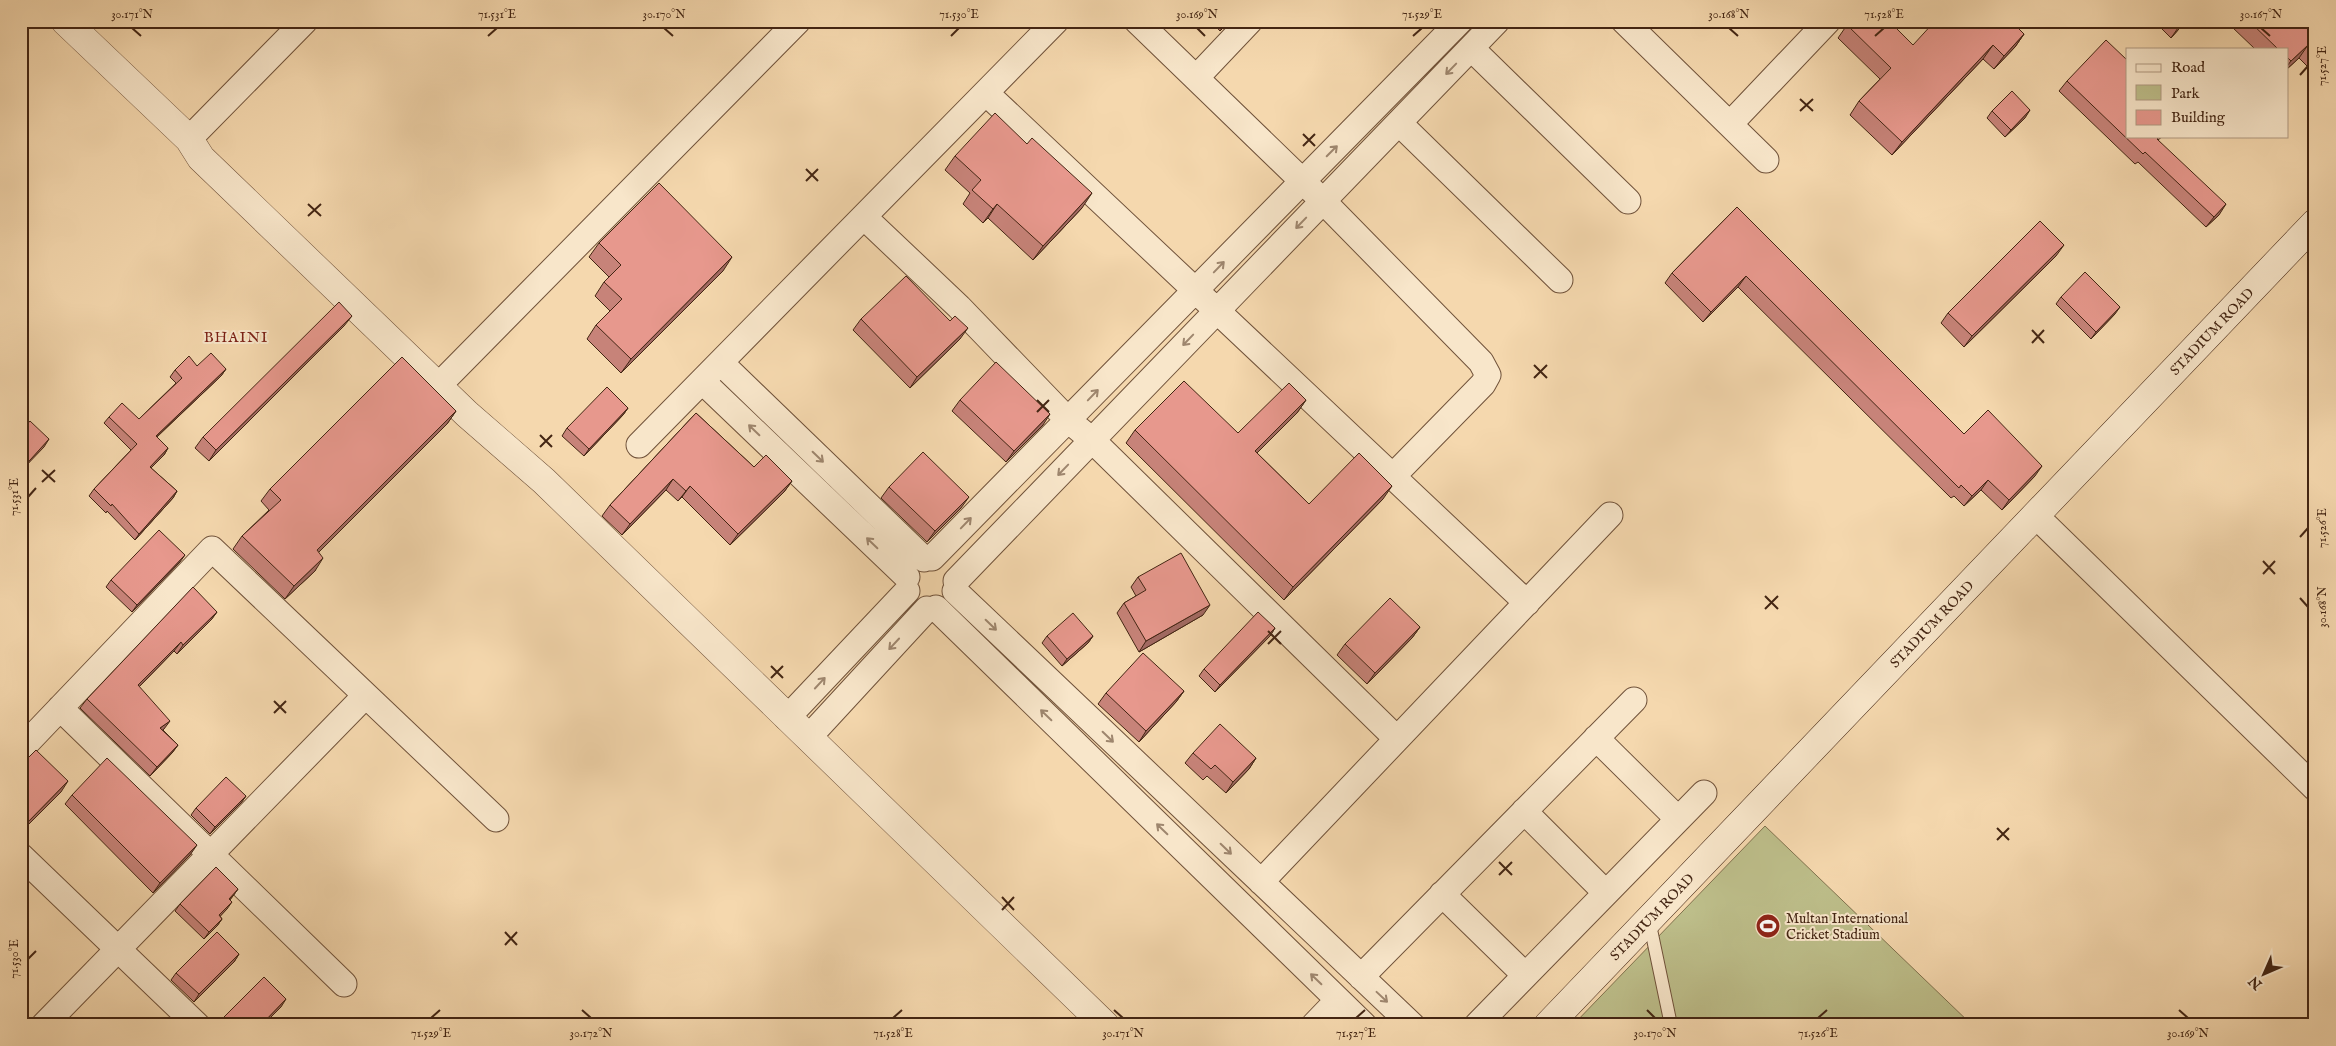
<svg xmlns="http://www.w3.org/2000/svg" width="2336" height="1046" font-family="'IM FELL English',serif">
  <rect width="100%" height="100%" fill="#f5d8ae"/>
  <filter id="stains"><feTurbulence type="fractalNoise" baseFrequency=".004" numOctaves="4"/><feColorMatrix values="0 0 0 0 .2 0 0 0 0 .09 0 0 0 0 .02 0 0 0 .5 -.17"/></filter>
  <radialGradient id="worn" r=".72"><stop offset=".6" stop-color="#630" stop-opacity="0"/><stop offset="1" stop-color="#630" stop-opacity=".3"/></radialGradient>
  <!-- green -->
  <path fill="#bdbe8a" stroke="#80724e" d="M1765 826 1972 1025H1573Z"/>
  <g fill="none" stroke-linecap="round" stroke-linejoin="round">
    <defs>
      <path id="service" d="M1649 920 1671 1025"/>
      <path id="minor" d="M1137 21 1323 201 1481 362 1488 375 1483 384 1393 476
        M1624 21 1766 160
        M1471 48 1628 201
        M1196 78 1250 21
        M986 93 1527 603
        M1399 123 1560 280
        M1730 124 1828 21
        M189 139 305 21
        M864 217 959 307 1068 420 1092 440 1397 739
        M721 363 924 559
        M702 381 907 577
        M439 385 798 21
        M639 445 1056 21
        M2035 515 2315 788
        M932 558 1460 21
        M956 581 1497 21
        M955 591 1412 1025
        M936 608 1364 1025
        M60 708 344 984
        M787 718 907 591
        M808 738 927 609
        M1596 738 1678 819
        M21 749 212 549 496 819
        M1524 811 1606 893
        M21 856 197 1025
        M1261 882 1610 515
        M1442 894 1525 975
        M1361 977 1634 700
        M44 1025 365 696
        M1314 1025 1338 1000
        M1477 1025 1704 793"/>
      <path id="tertiary" d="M65 21 189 139 201 158 467 414 544 481 1105 1025"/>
      <g id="secondary">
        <path id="s1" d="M1548 1025 2315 223"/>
      </g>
    </defs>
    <!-- service casing -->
    <use href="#service" stroke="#70523a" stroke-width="14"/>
    <!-- minor casing -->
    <use href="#minor" stroke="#70523a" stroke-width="27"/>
    <!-- tertiary casing -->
    <use href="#tertiary" stroke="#70523a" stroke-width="29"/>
    <!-- secondary casing -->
    <use href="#secondary" stroke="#432513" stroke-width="29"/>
    <!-- service -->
    <use href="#service" stroke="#f8e6ca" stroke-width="12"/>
    <!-- minor -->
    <use href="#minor" stroke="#f8e6ca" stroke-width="25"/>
    <!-- tertiary -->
    <use href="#tertiary" stroke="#f8e6ca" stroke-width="28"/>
    <!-- secondary -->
    <use href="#secondary" stroke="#f8e6ca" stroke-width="28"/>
  </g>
  <!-- wall -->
  <path fill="#c78379" stroke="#432513" d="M1211 21H1230L1220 31Z
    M1650 21H1661L1656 27Z
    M1721 21H1736L1729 29Z
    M2154 21H2186L2171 38Z
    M2236 21H2315V74L2299 58 2287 69V49H2255L2232 27Z
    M1847 25 1913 45 2024 34 2015 47 1994 69 1983 59 1892 155 1850 115 1859 101 1880 79 1838 38Z
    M2067 81 2127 136H2163L2158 140 2219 215 2206 227 2138 162 2135 164 2059 91Z
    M1992 111 2025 118 2005 137 1987 118Z
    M955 156 1082 208 1033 260 988 218 983 223 963 204 970 193 945 170Z
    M1737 207 1964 434 2035 476 2002 510 1981 490 1964 506 1954 496 1951 498 1738 287 1703 322 1665 283 1672 273Z
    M599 243 723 271 621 373 587 339 596 325 610 311 595 296 604 282 609 277 589 257Z
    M2056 256 1964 347 1941 323 1948 313Z
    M2061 297 2115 314 2091 339 2056 304Z
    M861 319 960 339 910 388 853 330Z
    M344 326 209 461 195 448 203 437Z
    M197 366 226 369 221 376 157 437 168 448 164 455 151 468 177 491 173 498 135 540 107 511 106 513 89 496 94 489 131 450 104 423 109 417 139 419 176 383 170 377 175 370Z
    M960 400 1043 425 1006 462 952 411Z
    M1306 400 1297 413 1257 453 1309 504 1383 499 1284 600 1126 443 1135 430 1238 433Z
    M628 408 623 415 584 456 562 436 567 428Z
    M456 411 447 424 318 552 315 571 285 599 233 549 242 536 269 510 261 501 270 489Z
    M696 413 754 467 792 481 784 492 730 545 682 497 678 501 666 490 622 535 602 516 610 505Z
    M889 487 961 508 927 542 881 498Z
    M180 562 132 612 106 587 111 580Z
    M1138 577 1203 615 1139 652 1117 613 1124 603 1136 596 1131 587Z
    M217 612 211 620 177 654 174 651 139 687 164 729 163 730 178 745 172 753 150 776 80 708 87 699Z
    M1420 627 1412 638 1367 684 1337 655 1345 644Z
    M1275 628 1270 636 1215 692 1199 676 1204 669Z
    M1047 636H1093L1088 643 1062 666 1042 643Z
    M1184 691 1176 702 1139 742 1098 704 1106 693Z
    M1193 753 1256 758 1249 769 1226 793 1207 776 1203 780 1185 763Z
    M21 765 61 792 21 832Z
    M72 795 190 855 153 893 65 804Z
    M246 796 241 803 210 834 191 815 196 808Z
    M238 889 230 900 227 909 220 916 222 919 217 926 204 939 175 911 180 904Z
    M239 954 234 962 194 1002 171 980 176 973Z
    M281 1007 263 1025 219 1024 224 1017Z"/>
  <!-- shaded-wall -->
  <path fill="#a26a63" stroke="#432513" d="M1227 21H1230L1220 31Z
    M2183 21H2186L2171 38 2180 25Z
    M2024 34 2015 47 1994 69 2004 56Z
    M1993 45 1983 59 1892 155 1902 142Z
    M2308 45 2299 58 2287 69V66L2291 61Z
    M2030 110 2025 118 2005 137 2011 130Z
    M1092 193 1082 208 1033 260 1043 246Z
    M997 204 988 218 983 223 993 209Z
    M2226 204 2219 215 2206 227 2214 217Z
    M2064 245 2056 256 1964 347 1972 336Z
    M732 257 723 271 621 373 631 359Z
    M1746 276 1738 287 1703 322 1711 312Z
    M2120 307 2115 314 2091 339 2096 332Z
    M352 316 344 326 209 461 216 450Z
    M968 328 960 339 910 388 917 377Z
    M226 369 221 376 151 442 156 436Z
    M1306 400 1297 413 1246 464 1255 451Z
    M628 408 623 415 584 456 589 449Z
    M456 411 447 424 308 563 317 550Z
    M1050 414 1043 425 1006 462 1014 451Z
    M49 439 44 447 21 471V470Z
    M168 448 164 455 145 474 150 467Z
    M2042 466 2035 476 2002 510 2009 500Z
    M673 479 666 490 622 535 630 524Z
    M1988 480 1981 490 1964 506 1972 496Z
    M792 481 784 492 730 545 738 534Z
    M690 486 682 497 678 501Z
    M1392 486 1383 499 1284 600 1293 587Z
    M177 491 173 498 135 540 139 534Z
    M969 497 961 508 927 542 935 531Z
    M185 555 180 562 132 612 137 605Z
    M323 558 315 571 285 599 294 586Z
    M1210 605 1203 615 1139 652 1146 641Z
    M217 612 211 620 177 654 183 645Z
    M1420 627 1412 638 1367 684 1375 673Z
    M1275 628 1270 636 1215 692 1220 685Z
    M1093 636 1088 643 1062 666 1067 659Z
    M181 642 174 651 132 694 138 685Z
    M1184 691 1176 702 1139 742 1146 731Z
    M170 721 164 729 154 737 160 728Z
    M178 745 172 753 150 776 157 767Z
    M1256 758 1249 769 1226 793 1233 782Z
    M68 781 61 792 21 832V830L26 824Z
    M246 796 241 803 210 834 215 827Z
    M197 845 190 855 153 893 160 883Z
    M238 889 233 896 224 906 229 899Z
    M232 902 227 909 214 923 219 915Z
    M222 919 217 926 204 939 209 932Z
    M239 954 234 962 194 1002 199 994Z
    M286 999 281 1007 263 1025H261Z"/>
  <!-- building -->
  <path fill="#e7988d" stroke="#432513" d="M1850 21H1889L1913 45 1935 21H2011L2024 34 2004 56 1993 45 1902 142 1859 101 1891 68 1847 25Z
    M2176 21H2183L2180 25Z
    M2249 21H2315V52L2308 45 2291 61 2287 57V49H2278Z
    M2106 40 2127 60V136H2160L2157 139 2226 204 2214 217 2145 152 2143 154 2067 81Z
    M2012 91 2030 110 2011 130 1992 111Z
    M995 113 1027 144 1032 138 1092 193 1043 246 997 204 993 209 972 190 981 180 955 156Z
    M659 183 732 257 631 359 596 325 622 299 604 282 621 265 599 243Z
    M1737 207 1964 434 1988 410 2042 466 2009 500 1988 480 1972 496 1961 485 1959 488 1746 276 1711 312 1672 273Z
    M2040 221 2064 245 1972 336 1948 313Z
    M2085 272 2120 307 2096 332 2061 297Z
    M906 276 950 321 955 316 968 328 917 377 861 319Z
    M339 302 352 316 216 450 203 437Z
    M211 353 226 369 156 436 168 448 150 467 177 491 139 534 112 504 111 506 94 489 137 444 109 417 122 403 139 419 182 378 175 370 189 356 197 366Z
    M402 357 456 411 317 550 323 558 294 586 242 536 281 500 270 489Z
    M996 362 1050 414 1014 451 960 400Z
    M1184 381 1238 433 1289 383 1306 400 1255 451 1309 504 1359 453 1392 486 1293 587 1135 430Z
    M607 387 628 408 589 449 567 428Z
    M696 413 754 467 766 455 792 481 738 534 690 486 686 491 673 479 630 524 610 505Z
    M30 421 49 439 21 470V431Z
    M923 452 969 497 935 531 889 487Z
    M159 530 185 555 137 605 111 580Z
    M1181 553 1210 605 1146 641 1124 603 1146 590 1138 577Z
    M193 587 217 612 183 645 181 642 138 685 170 721 160 728 178 745 157 767 87 699Z
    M1390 598 1420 627 1375 673 1345 644Z
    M1258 612 1275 628 1220 685 1204 669Z
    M1073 613 1093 636 1067 659 1047 636Z
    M1143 653 1184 691 1146 731 1106 693Z
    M1220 724 1256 758 1233 782 1215 765 1211 769 1193 753Z
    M36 750 68 781 26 824 21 820V765Z
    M107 758 197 845 160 883 72 795Z
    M226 777 246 796 215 827 196 808Z
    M216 867 238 889 229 899 232 902 219 915 222 919 209 932 180 904Z
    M217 932 239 954 199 994 176 973Z
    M264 977 286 999 261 1025H232L224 1017Z"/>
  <!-- one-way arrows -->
  <defs><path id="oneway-shaft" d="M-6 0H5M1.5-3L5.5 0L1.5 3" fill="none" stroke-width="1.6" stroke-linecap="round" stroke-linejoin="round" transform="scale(1.25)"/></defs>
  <g stroke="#9e866e">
    <use href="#oneway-shaft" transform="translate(1451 69) rotate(134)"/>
    <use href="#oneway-shaft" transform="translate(1332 151) rotate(-45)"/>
    <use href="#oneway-shaft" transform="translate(1301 223) rotate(134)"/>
    <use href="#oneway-shaft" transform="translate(1219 267) rotate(-46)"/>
    <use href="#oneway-shaft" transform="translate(1188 340) rotate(134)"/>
    <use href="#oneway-shaft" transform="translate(1093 395) rotate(-46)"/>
    <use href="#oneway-shaft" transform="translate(754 430) rotate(-136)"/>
    <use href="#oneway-shaft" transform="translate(818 457) rotate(44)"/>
    <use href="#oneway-shaft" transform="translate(1063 470) rotate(134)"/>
    <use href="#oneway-shaft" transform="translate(966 523) rotate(-46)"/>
    <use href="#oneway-shaft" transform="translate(872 543) rotate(-136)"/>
    <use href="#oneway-shaft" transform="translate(991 625) rotate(44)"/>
    <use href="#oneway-shaft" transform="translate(894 644) rotate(133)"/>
    <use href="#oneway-shaft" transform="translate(820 683) rotate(-47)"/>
    <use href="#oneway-shaft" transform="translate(1046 715) rotate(-136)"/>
    <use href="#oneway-shaft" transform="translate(1108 737) rotate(44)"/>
    <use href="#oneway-shaft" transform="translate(1162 829) rotate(-136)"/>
    <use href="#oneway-shaft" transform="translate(1226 849) rotate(44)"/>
    <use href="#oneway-shaft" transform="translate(1316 979) rotate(-136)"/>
    <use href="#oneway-shaft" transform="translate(1382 997) rotate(43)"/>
  </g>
  <!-- ticks -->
  <path fill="none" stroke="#432513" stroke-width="2" d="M132 28 141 36M664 28 673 36M1197 28 1205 36M1729 28 1738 36M2261 28 2270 36M488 36 497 28M951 36 959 28M1413 36 1422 28M1875 36 1884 28M2300 75 2308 66M1800 99 1813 111M1800 111 1813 99M1303 134 1315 146M1303 146 1315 134M806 169 818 181M806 181 818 169M308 204 321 216M308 216 321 204M2032 330 2044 343M2032 343 2044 330M1534 365 1547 378M1534 378 1547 365M1037 400 1049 412M1037 412 1049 400M540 435 552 447M540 447 552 435M42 470 55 482M42 482 55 470M28 497 36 488M2300 537 2308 528M2263 561 2275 574M2263 574 2275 561M1765 596 1778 609M2300 598 2308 607M1765 609 1778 596M1268 631 1281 644M1268 644 1281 631M771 666 783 678M771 678 783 666M274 701 286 713M274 713 286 701M1997 828 2009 840M1997 840 2009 828M1499 862 1512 875M1499 875 1512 862M1002 897 1014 910M1002 910 1014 897M505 932 517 945M505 945 517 932M28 959 36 951M582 1010 591 1018M1114 1010 1123 1018M1647 1010 1655 1018M2179 1010 2188 1018M431 1018 440 1010M893 1018 902 1010M1356 1018 1365 1010M1818 1018 1827 1010"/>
  <!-- icons -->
  <defs>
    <symbol id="stadium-disc" viewBox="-11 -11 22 22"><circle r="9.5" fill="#8f2418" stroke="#f8e6ca"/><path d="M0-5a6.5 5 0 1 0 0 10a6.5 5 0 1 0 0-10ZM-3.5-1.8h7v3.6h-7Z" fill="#fff"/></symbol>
  </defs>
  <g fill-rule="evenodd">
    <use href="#stadium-disc" x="1754" y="912" width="28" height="28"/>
  </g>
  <g text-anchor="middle" stroke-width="4" stroke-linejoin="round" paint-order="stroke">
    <!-- street labels -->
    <g font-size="14" fill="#432513" stroke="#f8e6ca">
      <text dy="5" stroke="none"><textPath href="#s1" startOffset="960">STADIUM ROAD</textPath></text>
      <text dy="5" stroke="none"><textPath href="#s1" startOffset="555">STADIUM ROAD</textPath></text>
      <text dy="5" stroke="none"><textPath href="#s1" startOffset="150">STADIUM ROAD</textPath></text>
    </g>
    <!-- poi labels -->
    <g font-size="14" fill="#432513" stroke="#f8e6ca" text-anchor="start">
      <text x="1786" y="923">Multan International<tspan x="1786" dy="16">Cricket Stadium</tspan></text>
    </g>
    <!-- neighbourhood labels -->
    <g font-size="15" letter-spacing="1" fill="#7a1f14" stroke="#f8e6ca">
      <text x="236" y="342">BHAINI</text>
    </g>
  </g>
  <!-- margin -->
  <rect width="2336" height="1046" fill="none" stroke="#f5d8ae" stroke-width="55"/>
  <!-- legend -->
  <rect x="2126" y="48" width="162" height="90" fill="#f8e6ca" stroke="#b09981"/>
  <rect x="2136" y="64" width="25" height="8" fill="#f8e6ca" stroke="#b09981"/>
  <text x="2171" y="72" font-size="15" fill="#432513">Road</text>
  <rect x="2136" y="85" width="25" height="15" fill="#bdbe8a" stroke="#b09981"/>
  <text x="2171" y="98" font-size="15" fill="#432513">Park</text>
  <rect x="2136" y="110" width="25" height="15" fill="#e7988d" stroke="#b09981"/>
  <text x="2171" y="122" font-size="15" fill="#432513">Building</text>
  <!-- north arrow -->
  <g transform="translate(2264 974) rotate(225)" stroke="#f8e6ca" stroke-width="4" paint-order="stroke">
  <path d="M0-4L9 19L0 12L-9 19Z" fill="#432513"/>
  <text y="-8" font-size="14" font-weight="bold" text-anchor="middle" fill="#432513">N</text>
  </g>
  <rect x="28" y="28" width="2280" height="990" fill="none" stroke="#432513" stroke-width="2"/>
  <g font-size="12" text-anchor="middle" fill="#432513">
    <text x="132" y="18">30.171°N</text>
    <text x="497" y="18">71.531°E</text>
    <text x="664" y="18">30.170°N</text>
    <text x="959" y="18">71.530°E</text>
    <text x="1197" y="18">30.169°N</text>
    <text x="1422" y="18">71.529°E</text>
    <text x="1729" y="18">30.168°N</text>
    <text x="1884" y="18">71.528°E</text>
    <text x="2261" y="18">30.167°N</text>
    <text transform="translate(2322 66) rotate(-90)" y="4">71.527°E</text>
    <text transform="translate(14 497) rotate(-90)" y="4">71.531°E</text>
    <text transform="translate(2322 528) rotate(-90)" y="4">71.526°E</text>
    <text transform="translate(2322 607) rotate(-90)" y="4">30.168°N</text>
    <text transform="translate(14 959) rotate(-90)" y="4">71.530°E</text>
    <text x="431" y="1037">71.529°E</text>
    <text x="591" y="1037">30.172°N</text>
    <text x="893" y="1037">71.528°E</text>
    <text x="1123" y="1037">30.171°N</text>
    <text x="1356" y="1037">71.527°E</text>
    <text x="1655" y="1037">30.170°N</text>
    <text x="1818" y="1037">71.526°E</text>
    <text x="2188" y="1037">30.169°N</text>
  </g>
  <rect width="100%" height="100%" filter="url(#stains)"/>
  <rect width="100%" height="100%" fill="url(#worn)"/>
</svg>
